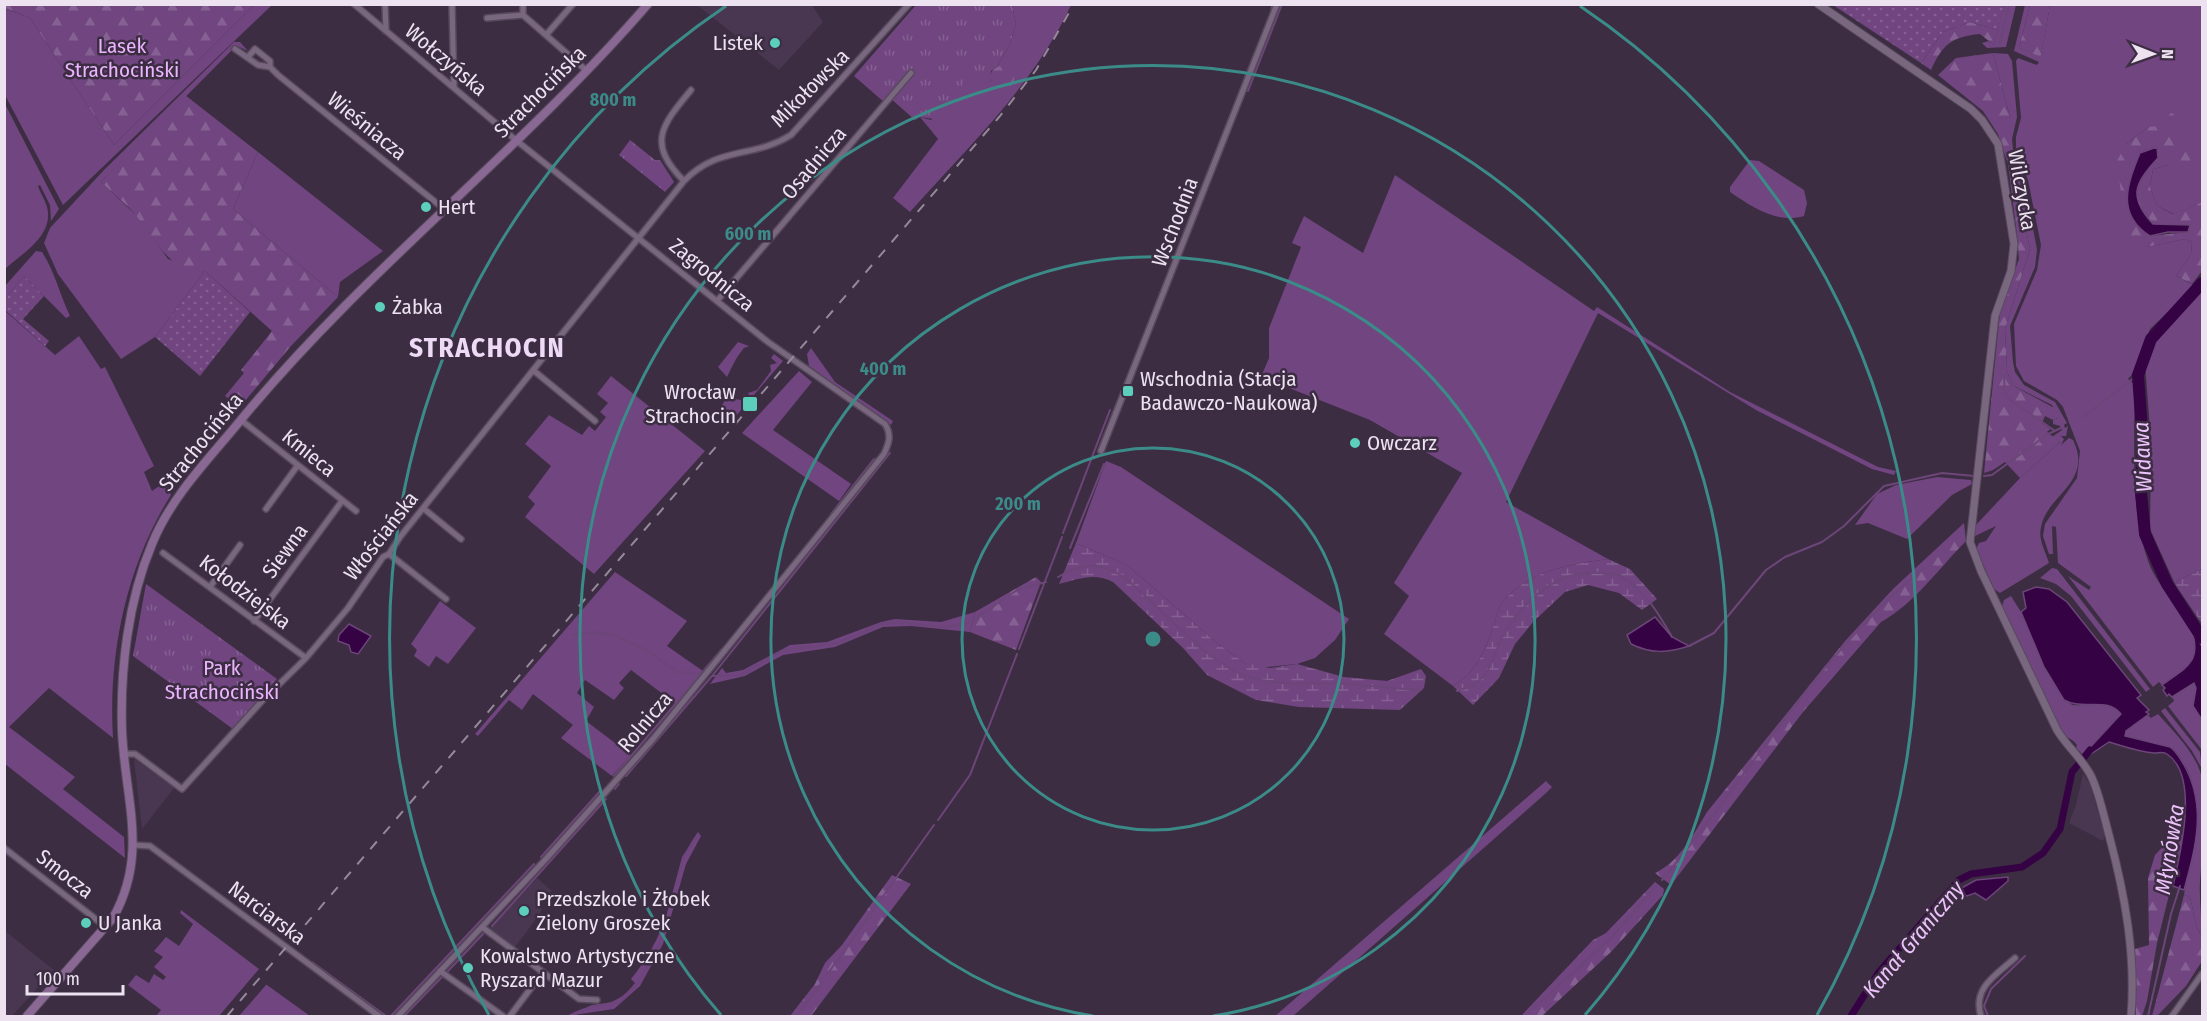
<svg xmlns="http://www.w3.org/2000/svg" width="2207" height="1021" font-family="'Fira Sans Condensed',sans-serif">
  <defs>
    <pattern id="forest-firs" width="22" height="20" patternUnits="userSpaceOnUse" patternTransform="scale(1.5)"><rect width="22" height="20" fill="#704580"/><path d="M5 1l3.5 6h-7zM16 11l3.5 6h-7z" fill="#856092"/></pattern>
    <pattern id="wetland-marsh" width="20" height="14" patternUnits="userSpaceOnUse" patternTransform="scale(1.5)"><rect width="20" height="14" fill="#704580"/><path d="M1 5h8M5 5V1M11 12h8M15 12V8" fill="none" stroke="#856092"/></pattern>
    <pattern id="park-tufts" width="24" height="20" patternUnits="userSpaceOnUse" patternTransform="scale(1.5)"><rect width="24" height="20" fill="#704580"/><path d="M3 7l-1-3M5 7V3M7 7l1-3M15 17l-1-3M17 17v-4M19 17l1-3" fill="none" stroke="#856092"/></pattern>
    <pattern id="garden-dots" width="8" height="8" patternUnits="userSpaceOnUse" patternTransform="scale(1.5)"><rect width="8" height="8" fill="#704580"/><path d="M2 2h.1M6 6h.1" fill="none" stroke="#856092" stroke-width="1.8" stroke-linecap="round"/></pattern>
  </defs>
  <rect width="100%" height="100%" fill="#3d2d43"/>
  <!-- built -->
  <path fill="#493650" d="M697 5H812L823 22 779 70Z
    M134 759 174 788 142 829Z
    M2083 774 2090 784 2105 836 2103 841 2069 823 2076 805Z
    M537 878 552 891 539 905 542 909 540 914 515 947 490 928Z
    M5 931 54 970 12 1016H5Z"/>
  <!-- grass -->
  <path fill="#704580" d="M1051 4 1071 5C1034 85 968 147 910 212L893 198 938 139 920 117 931 120 967 77 986 64 991 71 990 82 1004 67H997L1010 44 1016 24 1012 5Z
    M254 5H272L63 205 5 95 4 8 30 18 114 145Z
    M2004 5H2016L2006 47 1987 48 1982 43 1989 41 1994 45Z
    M2025 5H2030L2019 48 2041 56 2050 5H2202V202L2174 214 2157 206 2150 187 2153 169 2169 165 2159 127H2148L2126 144 2147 247 2185 239 2192 242 2191 255 2176 276 2195 286 2150 329 2134 372 2128 379 2134 384C2136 444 2128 510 2150 566 2161 593 2193 616 2196 645 2197 665 2176 675 2162 685L2159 682 2153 687 2068 576 2089 590 2091 587 2058 563 2056 527 2052 526 2053 554H2049L2043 536 2045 524 2077 478 2080 451 2063 407 2057 400 2024 381 2016 366 2014 324 2037 270 2041 245 2028 180 2016 148V137L2021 118 2016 61 2018 58 2037 65 2039 62 2014 51Z
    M234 42H240L248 51 237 46 232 50 101 182 138 217 168 259 205 271 155 337 121 359 58 274 44 243 50 228 104 170Z
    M1993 53 2008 54 2012 61 2017 117 2012 139 2013 149 2025 184 2037 250 2035 267 2010 326 2013 362 2015 372 2024 385 2055 402 2067 423 2064 425 2065 428 2068 426 2066 436H2061L2064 439 2061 445 2069 438 2073 440C2094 482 2046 496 2041 527 2038 540 2045 550 2049 563L2000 593 1994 589 1976 549 1979 543 1986 541 1996 526 1975 536V526L2020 478 2060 442 2052 437 2062 430 2060 426 2053 424V420L2058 418 2052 405 2012 385 2007 371 2005 329 2030 249 2010 152V117Z
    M4 102 59 209 51 221 50 205 40 185 38 186C41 195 48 204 48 213 50 238 20 255 5 269Z
    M258 152 383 251 340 282 338 297 233 209Z
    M1750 160 1759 161 1804 190 1807 203 1804 216C1777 224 1752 207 1730 192V187Z
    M1395 175 1594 311 1597 307 1730 392 1878 467 1896 471 1894 475 1872 469 1756 410 1598 313 1506 502 1608 559C1571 564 1524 571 1501 605 1497 611 1496 620 1493 627 1485 652 1476 672 1453 686L1384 634 1409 596 1394 583 1462 473 1370 420 1261 377 1269 358V328L1301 247 1292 243 1304 216 1363 253Z
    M36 251 42 252C54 270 60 295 70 316L66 318 24 276 5 299V286Z
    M2202 290V569L2180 579 2175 584 2150 529 2151 442 2145 364 2157 337Z
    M4 310 55 355 79 336 101 369 105 367 154 466 144 472 152 491 165 482 171 495C126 566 108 655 113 738L49 688 9 727 75 777 63 789 124 837 125 858 5 764Z
    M738 342 749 346 744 348C735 359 733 365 727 377L718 367Z
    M811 348 835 382 893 421 891 425 809 366 807 354Z
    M774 354 783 361 730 423 717 412 724 402 720 391 724 392 728 388 735 393 734 399 742 400 744 394 746 399 750 397 748 393 757 390 771 371 770 365 777 363 771 358Z
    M799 371 812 382 773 430 851 484 839 501 742 433Z
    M611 376 705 451 594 574 525 517 535 504 528 497 551 466 525 444 549 415 582 435 589 426 595 431 606 417 600 412 608 403 597 394Z
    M1106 461 1121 467 1349 619 1335 640 1315 658 1297 664 1258 668 1245 663 1217 643 1127 565 1076 543Z
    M1937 477 1971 480 1972 484 1952 495 1907 539 1868 523 1855 525 1877 494 1896 485Z
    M2052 568 2057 569 2150 689 2146 692 2071 596 2056 584 2040 578Z
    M615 572 687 621 667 646 703 671 676 704 631 670 619 683 624 688 614 700 585 680 577 693 594 707 586 721 631 755 612 776 561 738 573 725 533 694 522 710 509 700 478 736 475 734Z
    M2011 596 2021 612 2044 667 2072 705C2090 707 2108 699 2121 714L2083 755 2076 748 2077 745C2072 738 2066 738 2061 732L2002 606 2004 600Z
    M440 601 476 628 448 664 436 656 429 667 414 656 417 650 411 644Z
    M975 612 970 632 911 626 883 627 835 647 783 655 745 676 710 684 722 668 726 673 743 670 790 645 827 642 881 622 895 619 941 622Z
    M2191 683 2197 685 2202 720V750L2168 706 2174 701 2172 697Z
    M2165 708 2200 752 2202 769 2192 751 2161 711Z
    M2158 714C2174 732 2198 755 2202 779 2207 805 2202 855 2200 882 2199 900 2202 919 2202 937L2197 928 2190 897 2184 895C2190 851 2207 811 2187 769 2182 761 2178 752 2170 747L2125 736V731L2148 715 2151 718Z
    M1546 781 1552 787 1545 794 1293 1016H1275Z
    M698 832 701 836 686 864 663 944 640 986 614 1009 567 1016C597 998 612 1013 635 983L631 979C647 959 659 938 667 914 679 881 676 862 698 832Z
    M181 910 259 969 219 1016H156L161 1010 128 985 136 975 149 983 154 974 163 980 166 977 154 967 163 957 154 951 166 937 179 946 193 924 180 913Z
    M266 985H267L310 1016H239Z"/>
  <!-- forest -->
  <path fill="url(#forest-firs)" fill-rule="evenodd" d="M4 5 5 4 254 5 114 145 30 18 5 8Z
    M2030 5H2050L2041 57 2019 48Z
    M1970 22 1998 30 1994 45 1980 34C1951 37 1943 44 1931 70L1921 63 1943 32Z
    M1993 53 2010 117V152L2030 249 2005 329 2007 371 2012 385 2058 410V418L2053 420 2045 416 2042 423 2050 429 2047 432 2060 442 2020 478 2005 462 1993 470 1984 473 2000 311 2019 259 2017 235 2008 164 1998 134 1983 111 1938 75 1956 58Z
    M990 78a12 12 0 1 1 24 0a12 12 0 1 1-24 0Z
    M185 95 258 152 233 209 338 297 291 346 240 407 225 396 244 373 241 370 272 331 205 271C170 273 157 242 138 218 128 205 113 194 101 182Z
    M2171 113 2180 115V132L2196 139 2191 163 2184 178 2169 165 2153 169 2150 187 2157 206 2173 214 2202 202V271L2192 284 2176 276 2191 255 2192 242 2185 239 2147 247 2126 235 2117 161 2126 144 2148 127 2159 126ZM2157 147 2158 158C2134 183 2128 197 2153 224L2170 225 2188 232 2150 236 2126 198Z
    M1964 523 1966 541C1939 568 1915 603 1881 622L1803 712 1671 885 1655 873C1679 862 1694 834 1707 812L1846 640 1893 589Z
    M1036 577 1041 582 1016 650 970 632 975 612Z
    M2174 835H2184L2157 943 2147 1001 2142 1016H2136L2135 949 2149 945 2148 878 2155 855Z
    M892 875 911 884 811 1016H790L815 984 825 963 842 945Z
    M1655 882 1664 889 1663 895 1611 952 1542 1016H1521L1593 940 1606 933Z
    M2184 895 2190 897 2197 928 2202 937V961L2186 986 2157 1016H2152Z"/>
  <!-- wetland -->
  <path fill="url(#wetland-marsh)" d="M1076 543 1127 565 1217 643 1245 663 1270 668 1297 664 1344 677 1387 681 1421 669 1426 676 1424 688 1400 710 1299 707 1256 700 1207 675 1183 648 1113 582C1095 572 1078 579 1059 584Z
    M1608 559 1630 569 1657 599 1642 610 1619 593 1588 585 1565 592 1534 621 1515 644 1499 678 1473 705 1453 686C1476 672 1485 652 1493 627 1496 620 1497 611 1501 605 1524 571 1571 564 1608 559Z
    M2202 569V624L2175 584 2180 579Z"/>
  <!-- park -->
  <path fill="url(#park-tufts)" d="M916 5H1012L1016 24 1010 44 997 67 991 71 967 77 951 109 940 120 920 117 915 120 889 97 884 102 854 76Z
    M630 140 655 160H660L674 182 665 192 619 155Z
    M146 584 277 679 233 729 133 656Z"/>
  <!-- garden -->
  <path fill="url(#garden-dots)" d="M1833 5H2004L1998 30 1970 22 1943 32 1921 63Z
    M205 271 250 312 200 376 155 337Z
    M24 276 44 296 23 319 49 341 45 346 5 310V299Z"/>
  <!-- water -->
  <path fill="#350344" stroke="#6c4678" stroke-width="1.5" d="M2157 147 2158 158C2134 183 2128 197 2153 224L2190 225 2188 232H2168L2150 236C2116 214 2127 185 2140 153Z
    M2036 587 2049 589 2067 602 2141 695 2137 698 2149 710 2146 712 2149 714 2126 731 2125 736 2170 747C2176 751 2180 758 2184 765 2207 806 2196 846 2184 890L2173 886C2180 854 2200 776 2167 754 2163 751 2159 753 2154 753 2139 752 2123 746 2109 742L2085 758 2083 755 2121 714C2106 696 2083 711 2064 700L2044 667 2021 612 2026 608 2023 592Z
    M1655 617 1672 637 1689 646C1668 653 1651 654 1631 644L1627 635Z
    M349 624 371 636 358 654 351 652 349 645 338 641 339 635Z
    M2192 631 2202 646V720L2193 706 2196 688 2194 683 2172 697 2169 694 2167 696 2163 690 2165 688 2162 685C2185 668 2202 663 2192 631Z
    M2008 877V881L1986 900 1975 893 1967 896 1958 890 1976 880Z"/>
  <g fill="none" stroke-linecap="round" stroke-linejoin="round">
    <!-- stream -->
    <path stroke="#6c4678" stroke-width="2" d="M1271 10 1273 4
      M2000 43 2009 4
      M1248 91 1282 4
      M2004 376 2005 393 2009 399 2055 431
      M2083 417 2138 375
      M1984 476 1992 475 2048 434 2061 428
      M831 514 874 459
      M1063 533 1110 410
      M1070 548 1104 464
      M1058 577C1083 562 1099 562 1124 577 1160 607 1191 646 1231 669 1263 689 1316 682 1352 684 1375 686 1398 689 1421 690
      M573 635 592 632 614 635 647 650 677 672 703 674
      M1689 646 1714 633 1766 570 1785 557 1822 542 1844 526 1884 486 1942 473 1974 476
      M1019 649 1062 537
      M713 676 741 675 781 651 838 643 882 624 897 622 943 627 969 623 1017 590 1046 582
      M1457 691C1498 680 1489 653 1509 626 1531 595 1560 569 1600 573 1607 574 1615 573 1622 577 1646 592 1659 614 1672 637
      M614 776 722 649
      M626 776 712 676 890 453
      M615 789 619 784
      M938 820 970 775 1017 654
      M541 857 601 790
      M1662 880C1749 776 1818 654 1924 568
      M492 926 606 799
      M312 962 386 1016
      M448 971 483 934
      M826 976 934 825
      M391 1016 534 864
      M404 1016 442 977
      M571 1016 592 1006 620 1002 637 984 660 943 683 857 698 835
      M797 1016 822 982
      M1525 1016 1611 938 1656 886
      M1988 1016 1984 1006 1991 989 2025 956
      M2148 1016 2171 914 2180 886"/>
    <!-- canal -->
    <path stroke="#350344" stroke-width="7" d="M1851 1016 1879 972 1959 880 1971 874 2022 867 2043 853 2060 829 2072 772 2090 750"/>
    <!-- river -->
    <path stroke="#350344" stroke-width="12" d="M2202 283 2151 339 2138 375 2143 445 2141 493 2145 534 2167 584 2202 638"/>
    <defs>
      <path id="minor" d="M354 4 517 141 768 342 885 424C892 435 889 443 884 454L653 739 545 860 398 1016
        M385 4 386 31
        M452 4 454 88
        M523 15 587 71
        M487 18 523 15V4
        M546 35 573 4
        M235 49 258 65 270 67
        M248 57 255 49 270 61V67L278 75 444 209
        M684 181C646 143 662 125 691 90
        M717 301 911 73
        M533 370 595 421
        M241 420 356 511
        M1101 451 1277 4
        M423 508 461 539
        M266 509 298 465
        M163 553 306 658
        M389 554 446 599
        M210 587 240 545
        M254 621 342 501
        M124 754H135L182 789 261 702 306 658 348 608 383 557 389 554 400 537 684 181C719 145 753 159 791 135L909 4
        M134 845 150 846 379 1016
        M4 848 106 927
        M482 927 579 999 597 1000
        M440 971 503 1016
        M510 1016 543 972
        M1981 1016C1972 988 1996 975 2015 958
        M2172 1016 2202 974"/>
      <path id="tertiary" d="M1818 4 1971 109 1982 120 1998 144 2014 244 2011 271 1995 316 1970 542 1981 571 2057 730C2067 747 2084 760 2092 778 2100 796 2104 817 2109 835 2125 895 2136 955 2131 1016"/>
      <path id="secondary" d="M27 1016 113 918C149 854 125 800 122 731 120 670 128 601 152 544 171 497 208 460 240 421 365 269 520 152 648 4"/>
    </defs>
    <!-- minor casing -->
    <use href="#minor" stroke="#584a5d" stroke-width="8"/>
    <!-- tertiary casing -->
    <use href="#tertiary" stroke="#584a5d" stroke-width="9"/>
    <!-- secondary casing -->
    <use href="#secondary" stroke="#584a5d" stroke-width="10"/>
    <!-- minor -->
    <use href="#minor" stroke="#79677f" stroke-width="5"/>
    <!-- tertiary -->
    <use href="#tertiary" stroke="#79677f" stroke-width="7"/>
    <!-- secondary -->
    <use href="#secondary" stroke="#896894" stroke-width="8"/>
    <!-- rail -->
    <path stroke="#96899b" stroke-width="2" stroke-dasharray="10 10" stroke-linecap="butt" d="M227 1016 1000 116 1036 70 1074 4"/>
  </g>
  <!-- distance rings -->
  <g fill="none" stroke="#3b8c88" stroke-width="3">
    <circle cx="1153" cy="639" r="191"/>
    <path d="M1093 1016A382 382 0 1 1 1213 1016"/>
    <path d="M721 1015A573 573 0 1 1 1585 1015"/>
    <path d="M489 1015A763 763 0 0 1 726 6M1580 6A763 763 0 0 1 1817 1015"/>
  </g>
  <!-- markers -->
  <g fill="#5bcebc" stroke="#3d2d43" stroke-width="2">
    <circle cx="775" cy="43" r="6"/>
    <circle cx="426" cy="207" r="6"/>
    <circle cx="380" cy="307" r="6"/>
    <rect x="1122" y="385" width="12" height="12" rx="3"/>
    <rect x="742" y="396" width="16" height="16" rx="3"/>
    <circle cx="1355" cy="443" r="6"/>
    <circle cx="524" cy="911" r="6"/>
    <circle cx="86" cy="923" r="6"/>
    <circle cx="468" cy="968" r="6"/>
  </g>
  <g text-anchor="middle" stroke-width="5" stroke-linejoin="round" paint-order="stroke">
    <!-- poi labels -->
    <g font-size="21" fill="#ece2f0" stroke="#3d2d43" text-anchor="start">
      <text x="763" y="50" text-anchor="end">Listek</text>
      <text x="438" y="214">Hert</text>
      <text x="392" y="314">Żabka</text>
      <text x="1140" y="386">Wschodnia (Stacja<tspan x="1140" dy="24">Badawczo-Naukowa)</tspan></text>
      <text x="736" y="399" text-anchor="end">Wrocław<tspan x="736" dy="24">Strachocin</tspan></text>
      <text x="1367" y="450">Owczarz</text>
      <text x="536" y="906">Przedszkole i Żłobek<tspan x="536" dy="24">Zielony Groszek</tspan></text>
      <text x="98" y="930">U Janka</text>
      <text x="480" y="963">Kowalstwo Artystyczne<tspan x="480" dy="24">Ryszard Mazur</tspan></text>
    </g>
    <!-- park labels -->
    <g font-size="21" fill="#eab4fe" stroke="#3d2d43">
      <text x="122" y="53">Lasek<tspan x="122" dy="24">Strachociński</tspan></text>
      <text x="222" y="675">Park<tspan x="222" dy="24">Strachociński</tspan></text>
    </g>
    <!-- street labels -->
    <g font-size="21" fill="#ece2f0" stroke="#3d2d43">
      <text transform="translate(446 60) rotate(40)" y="7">Wołczyńska</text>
      <text transform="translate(810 88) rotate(-45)" y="7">Mikołowska</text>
      <text transform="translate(540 92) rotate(-45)" y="7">Strachocińska</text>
      <text transform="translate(367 126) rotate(39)" y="7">Wieśniacza</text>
      <text transform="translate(814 163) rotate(-50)" y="7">Osadnicza</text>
      <text transform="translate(2022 190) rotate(80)" y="7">Wilczycka</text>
      <text transform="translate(1175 222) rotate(-69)" y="7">Wschodnia</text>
      <text transform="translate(712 275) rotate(39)" y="7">Zagrodnicza</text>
      <text transform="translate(201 442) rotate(-51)" y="7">Strachocińska</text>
      <text transform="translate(309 453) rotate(39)" y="7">Kmieca</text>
      <text transform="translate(381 536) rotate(-52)" y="7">Włościańska</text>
      <text transform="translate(285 551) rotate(-54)" y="7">Siewna</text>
      <text transform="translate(245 592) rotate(37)" y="7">Kołodziejska</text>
      <text transform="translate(645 722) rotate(-50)" y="7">Rolnicza</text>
      <text transform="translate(65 874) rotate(38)" y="7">Smocza</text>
      <text transform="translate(267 913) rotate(37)" y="7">Narciarska</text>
    </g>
    <!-- water labels -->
    <g font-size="22" font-style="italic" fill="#ecc3fb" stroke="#3d2d43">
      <text transform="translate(2142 457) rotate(-93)" y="8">Widawa</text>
      <text transform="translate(2169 849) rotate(-81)" y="8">Młynówka</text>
      <text transform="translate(1913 939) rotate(-50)" y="8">Kanał Graniczny</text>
    </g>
    <!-- district labels -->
    <g font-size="27" font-weight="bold" letter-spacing="1.5" fill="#eedaf6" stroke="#3d2d43">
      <text x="487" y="357">STRACHOCIN</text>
    </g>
  </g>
  <circle cx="1153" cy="639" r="9" fill="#3b8c88" stroke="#3d2d43" stroke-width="3"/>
  <g font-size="18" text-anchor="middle" font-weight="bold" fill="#3b8c88" stroke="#3d2d43" stroke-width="5" stroke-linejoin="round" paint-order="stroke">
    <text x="613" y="106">800 m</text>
    <text x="748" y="240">600 m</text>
    <text x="883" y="375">400 m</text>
    <text x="1018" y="510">200 m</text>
  </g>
  <!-- border -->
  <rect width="2207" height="1021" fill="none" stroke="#ece2f0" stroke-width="12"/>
  <!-- north arrow -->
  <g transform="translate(2153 54) rotate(91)" stroke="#3d2d43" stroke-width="4.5" paint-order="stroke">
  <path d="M0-4.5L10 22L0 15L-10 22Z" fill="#ece2f0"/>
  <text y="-9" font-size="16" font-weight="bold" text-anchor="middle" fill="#ece2f0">N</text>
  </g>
  <!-- scale -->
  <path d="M27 985v9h96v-9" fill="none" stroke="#ece2f0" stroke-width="3"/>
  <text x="36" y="985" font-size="18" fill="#ece2f0" stroke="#3d2d43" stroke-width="4.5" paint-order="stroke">100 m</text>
</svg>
